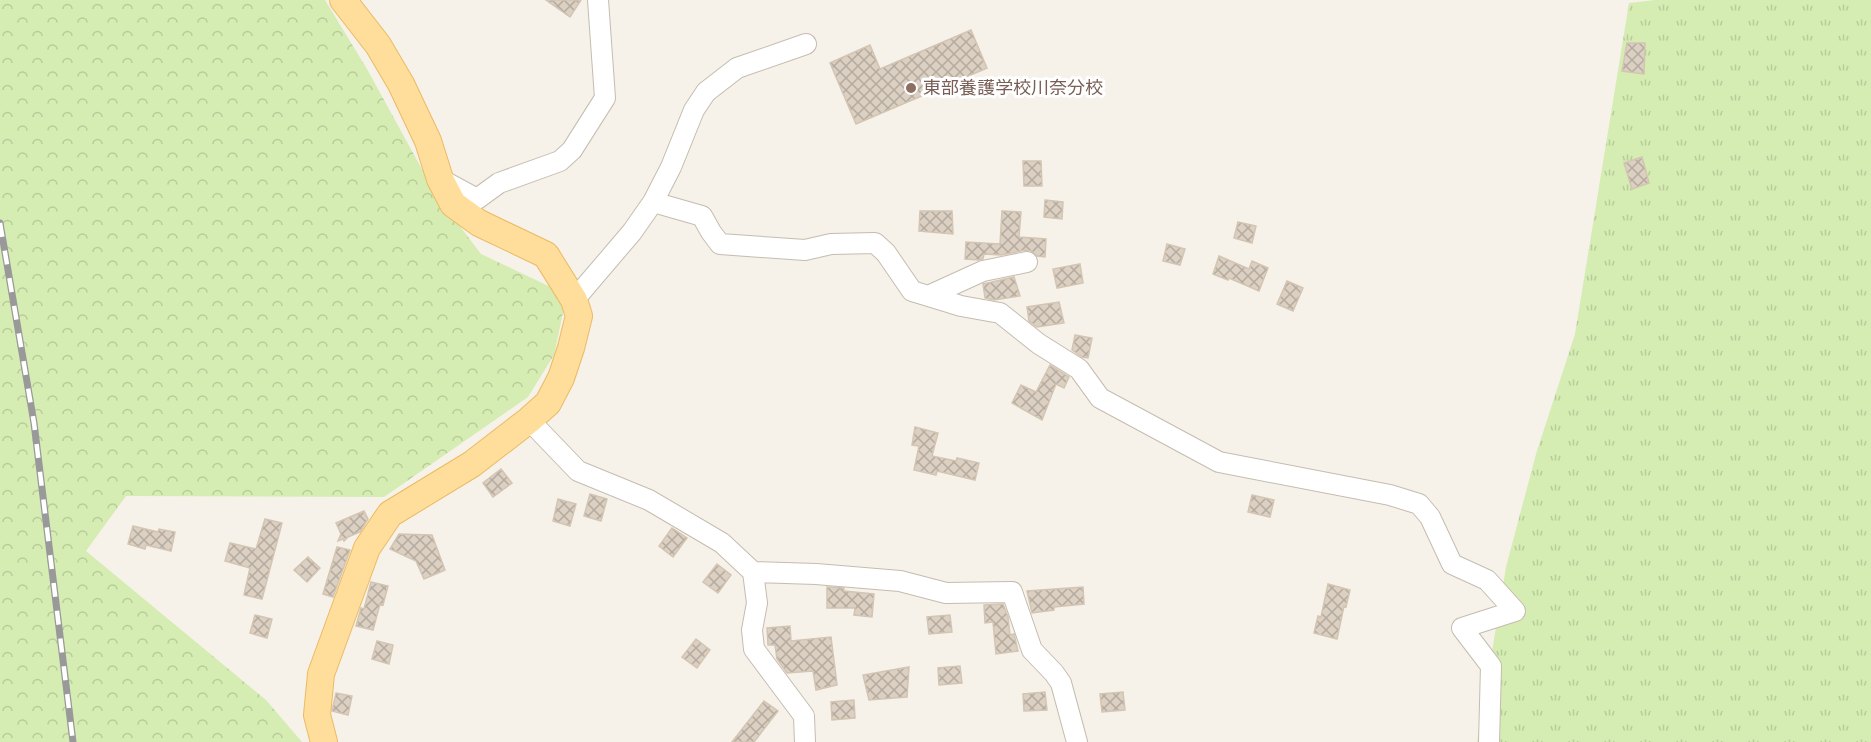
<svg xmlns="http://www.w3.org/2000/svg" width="1871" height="742" font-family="'Fira Sans','Noto Sans JP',sans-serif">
  <defs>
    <pattern id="grass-tufts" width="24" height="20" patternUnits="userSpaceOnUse" patternTransform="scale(1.5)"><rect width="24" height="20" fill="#d5ecb2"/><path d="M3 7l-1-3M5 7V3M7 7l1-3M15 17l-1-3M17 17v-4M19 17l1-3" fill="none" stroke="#b8cc9a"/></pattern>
    <pattern id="forest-crowns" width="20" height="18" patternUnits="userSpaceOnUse" patternTransform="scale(1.5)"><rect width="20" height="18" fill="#d5ecb2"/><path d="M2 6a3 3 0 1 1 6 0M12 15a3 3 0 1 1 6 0" fill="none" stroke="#b8cc9a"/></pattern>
    <pattern id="building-cross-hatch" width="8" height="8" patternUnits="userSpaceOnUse" patternTransform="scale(1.5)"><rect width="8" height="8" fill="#dbd0c2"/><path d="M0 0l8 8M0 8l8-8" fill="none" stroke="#b4aa9f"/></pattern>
  </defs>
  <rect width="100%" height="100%" fill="#f6f2ea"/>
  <!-- grass -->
  <path fill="url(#grass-tufts)" d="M1655 0H1871V742H1477L1506 567 1536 454 1575 334 1629 3Z"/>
  <!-- forest -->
  <path fill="url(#forest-crowns)" d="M0 0H325L367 69 435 193 481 254 557 290 564 308 554 355 528 397 384 497 126 496 86 551 266 700 302 742H0Z"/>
  <!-- building -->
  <path fill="url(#building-cross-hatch)" stroke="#d4c5b2" stroke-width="1.5" d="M546 0H581L570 17Z
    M971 30 987 68 856 124 830 63 870 45 880 69Z
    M1627 43H1645L1644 74 1622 71Z
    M1642 157 1649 183 1632 189 1624 163Z
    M1023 161H1041L1042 186H1024Z
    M1045 200 1063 202 1062 219 1044 217Z
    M920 211H952L953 234 919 231Z
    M1002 211 1021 212 1019 237 1046 239 1045 257 1037 256 1031 251 1025 250 1001 255 984 254 983 259 979 260 965 259 966 242 1000 244Z
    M1238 222 1256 226 1252 243 1234 238Z
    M1167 244 1185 249 1180 265 1163 261Z
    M1219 256 1249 269 1252 261 1268 268 1259 291 1229 278 1228 280 1213 274Z
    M1080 264 1083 283 1057 288 1053 269Z
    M1014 277 1020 296 994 300 985 298 983 284Z
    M1287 281 1303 288 1293 311 1277 304Z
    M1059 302 1064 323 1037 327 1029 321 1027 307Z
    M1075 335 1092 338 1088 358 1082 357 1072 350Z
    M1050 365 1069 377 1064 388 1056 384 1042 420 1012 403 1021 385 1036 392Z
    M915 427 938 433 932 456 956 461 957 458 979 463 975 480 937 471 936 475 914 470 919 446 912 445Z
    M501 469 512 483 493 497 483 483Z
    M590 494 607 499 601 521 584 516Z
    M1252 495 1274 500 1270 517 1248 512Z
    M558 499 576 504 570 526 553 521Z
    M364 511 368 519 360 532 348 537 344 541 343 539 338 541 341 534 336 523Z
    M265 519 282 523 262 599 244 595 250 568 225 561 230 543 256 549Z
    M133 526 158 532 159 529 175 532 171 551 146 545 145 549 128 544Z
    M672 528 687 538 673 557 659 546Z
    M399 534 432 535 445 570 424 579 416 561 390 549Z
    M337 547 350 550 333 597 323 594Z
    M308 557 320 568 307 582 294 570Z
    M717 564 731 575 718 593 703 582Z
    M371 582 388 586 383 605 380 604 373 630 356 626 361 608 364 609Z
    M1328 584 1350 590 1346 607 1344 606 1337 639 1314 633 1318 616 1321 617Z
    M827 587 844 588V591L874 594 872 617 854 615 855 608H827Z
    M1083 587 1084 604 1054 607V610L1032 613 1027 591Z
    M1003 604 1008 617 1010 635 1014 634 1018 651 996 654 993 622 985 623 984 605Z
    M255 615 272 619 267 638 250 633Z
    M950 615 952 632 929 634 927 617Z
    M790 626 791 641 831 637 837 685 816 690 813 671 787 673 777 659 775 645H768L767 628Z
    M696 639 710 650 697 668 682 657Z
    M377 641 393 645 389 664 372 659Z
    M960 666 962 683 939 685 938 668Z
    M909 667 907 697 869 700 863 675Z
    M1045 692 1047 710 1024 711 1023 694Z
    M1123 692 1125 710 1102 712 1100 694Z
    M336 693 352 696 348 715 332 711Z
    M854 700 855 718 832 720 831 702Z
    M764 701 778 711 764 729 754 742H732Z"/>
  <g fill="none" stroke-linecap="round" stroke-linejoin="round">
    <defs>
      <path id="minor" d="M440 179 477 199 499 183 560 161 572 150 605 98 598 0
        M653 202 702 216 711 232 720 244 805 250 831 244 875 243 886 253 912 291 961 306 1000 313 1039 344 1079 369 1100 398 1219 462 1390 495 1419 504 1430 517 1452 564 1487 580 1515 611 1462 628 1491 666 1489 742
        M928 296 983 271 1027 262
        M574 300 632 232 653 202 671 167 694 110 706 92 737 68 806 44
        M529 420 578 471 649 500 722 543 753 572 757 603 752 630 754 649 804 716 805 742
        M753 572 816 574 900 581 946 593 1012 592 1032 650 1054 673 1061 683 1077 742"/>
      <path id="major" d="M324 742 317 715 321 674 367 548 390 514 472 464 529 420 548 403 561 378 571 348 579 316 574 300 546 255 479 223 453 204 440 179 428 141 401 84 378 45 343 0"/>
    </defs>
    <!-- minor casing -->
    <use href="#minor" stroke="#c5bcaf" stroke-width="22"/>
    <!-- major casing -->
    <use href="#major" stroke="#eabb64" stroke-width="28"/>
    <!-- minor -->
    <use href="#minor" stroke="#fff" stroke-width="20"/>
    <!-- major -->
    <use href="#major" stroke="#ffdd9a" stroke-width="26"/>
    <defs>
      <path id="rail" d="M0 223 34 423 73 742"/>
    </defs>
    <!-- rail casing -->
    <use href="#rail" stroke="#999" stroke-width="7"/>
    <!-- rail -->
    <use href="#rail" stroke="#fff" stroke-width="4.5" stroke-dasharray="14" stroke-linecap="butt"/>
  </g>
  <!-- markers -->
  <circle fill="#8d6e63" stroke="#fff" stroke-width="2" cx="911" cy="88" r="6"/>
  <g text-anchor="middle" stroke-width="6" stroke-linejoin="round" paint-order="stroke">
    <!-- education labels -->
    <g font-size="18" fill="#785e54" stroke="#fff" text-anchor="start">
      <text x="923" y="94">東部養護学校川奈分校</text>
    </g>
  </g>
</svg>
